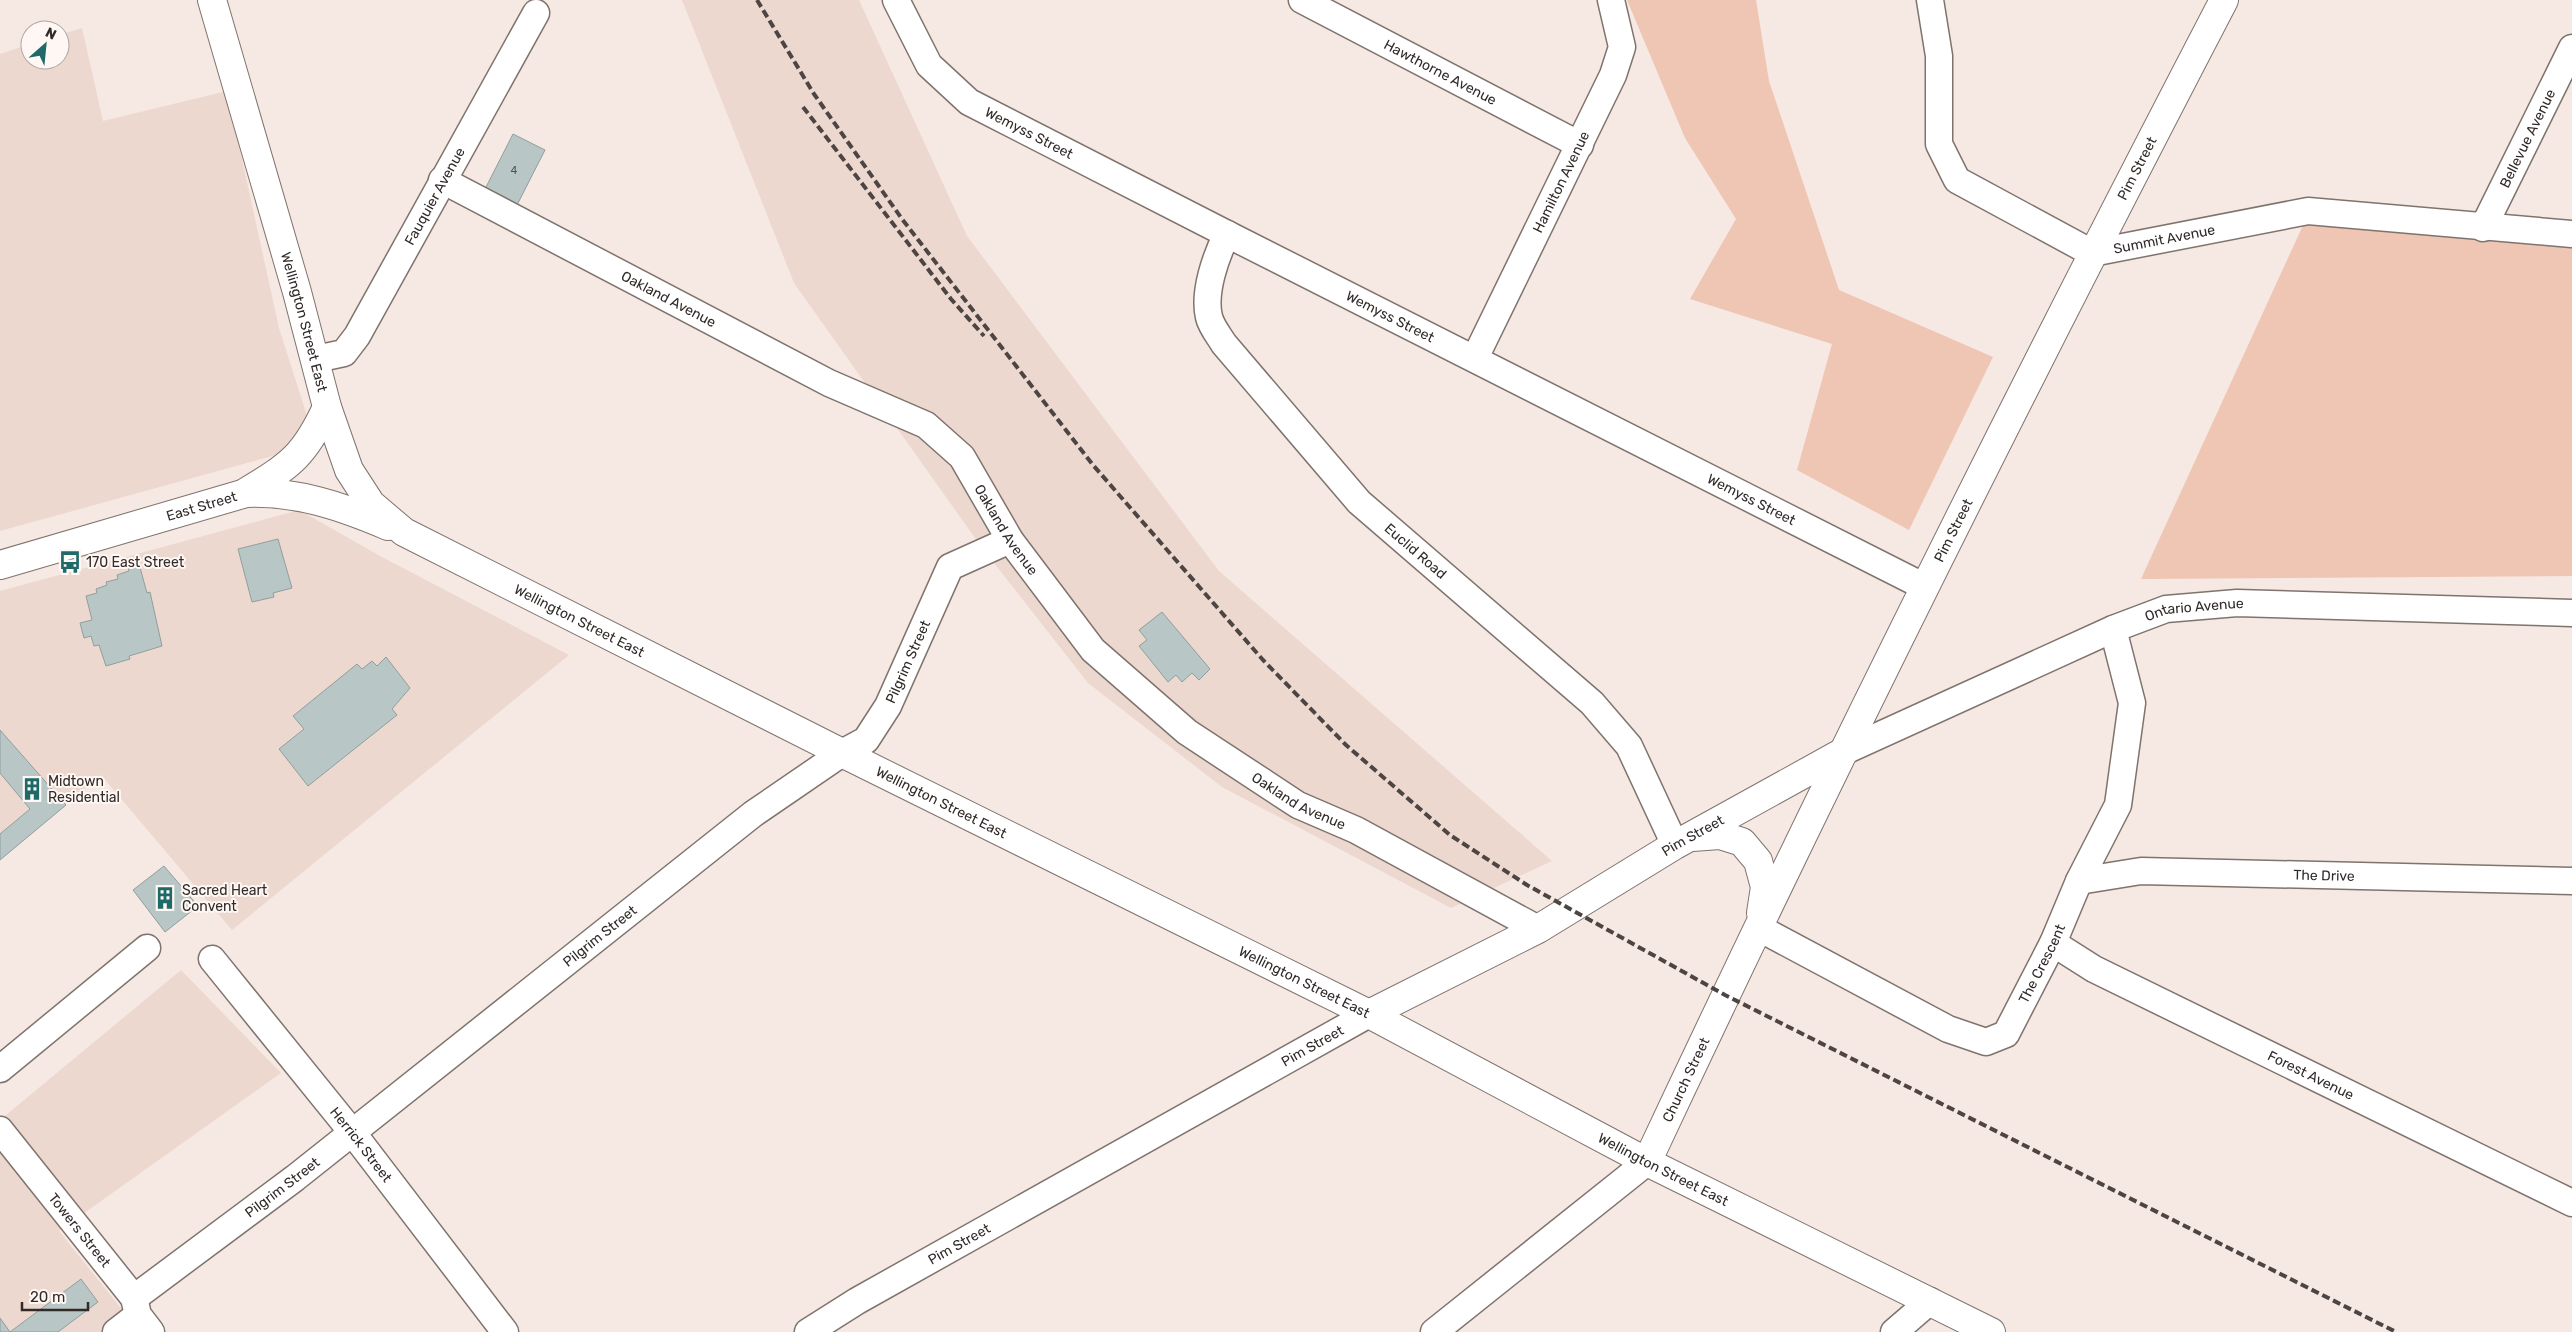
<svg xmlns="http://www.w3.org/2000/svg" width="2572" height="1332" font-family="Rubik,sans-serif">
  <rect width="100%" height="100%" fill="#f6e8e2"/>
  <!-- built -->
  <path fill="#edd8d0" d="M682 0H859L967 236 1219 571 1552 861 1451 908 1222 787 1088 683 980 545 794 283Z
    M82 28 103 121 227 91 279 328 316 444 0 531V54L30 44V60H60V35Z
    M299 510 382 557 569 655 232 930 101 775 0 860V591Z
    M181 970 281 1073 59 1231 140 1332H0V1120Z"/>
  <!-- green -->
  <path fill="#efc5b3" d="M1627 0H1756L1769 81 1839 290 1993 357 1909 530 1797 470 1832 344 1690 299 1736 219 1685 138Z
    M2305 221 2572 245V576L2141 579Z"/>
  <!-- building -->
  <path fill="#b8c7c6" stroke="#909e9d" d="M513 134 545 150 516 207 484 191Z
    M278 539 292 588 273 593 274 597 252 602 238 549Z
    M139 564 147 593 150 592 162 646 129 656 130 659 106 666 99 645 94 646 91 636 84 638 80 623 92 620 86 596 97 593 96 589 107 585 106 582 118 579 117 575 129 571 128 567Z
    M1162 612 1210 669 1199 680 1192 673 1182 682 1176 675 1168 682 1139 646 1147 640 1139 630Z
    M386 657 410 688 392 709 397 715 308 786 279 749 304 729 293 716 357 664 362 669 372 661 377 666Z
    M0 730 66 805 0 860V834L30 809 0 773Z
    M164 866 198 906 165 932 133 890Z
    M81 1279 98 1302 58 1332H0V1318L10 1332Z"/>
  <g fill="none" stroke-linecap="round" stroke-linejoin="round">
    <defs>
      <g id="minor">
        <path id="s1" d="M896 0 929 65 969 102 1227 234 1925 587"/>
        <path id="s2" d="M1302 0 1580 145"/>
        <path id="s3" d="M1930 0 1939 56V144L1957 180 2092 253 2308 211 2572 234"/>
        <path id="s4" d="M442 180 829 383 926 425 962 457 1010 540 1093 650 1187 732 1298 805 1356 830 1538 929"/>
        <path id="s5" d="M2483 228 2572 48"/>
        <path id="s6" d="M1227 234C1216 256 1203 292 1209 317 1211 326 1219 336 1224 344L1359 502 1592 703 1629 746 1675 845"/>
        <path id="s7" d="M1475 358 1613 75 1622 47 1611 0"/>
        <path id="s8" d="M316 359 344 353 357 336 536 13"/>
        <path id="s9" d="M1845 751 2113 629 2166 609 2237 603 2572 613"/>
        <path id="s10" d="M2079 881 2141 871 2572 881"/>
        <path id="s11" d="M1759 928 1948 1029 1986 1042 2006 1034 2053 943 2079 881 2118 805 2132 703 2113 629"/>
        <path id="s12" d="M2053 943 2094 969 2572 1203"/>
        <path id="s13" d="M212 959 352 1132 505 1332"/>
        <path d="M0 1069 147 948"/>
        <path id="s14" d="M0 1130 134 1298 138 1315 151 1332"/>
        <path id="s15" d="M134 1298 295 1178 753 814 842 753 866 740 888 706 950 567 1010 540"/>
        <path d="M116 1332 138 1315"/>
        <path id="s16" d="M808 1332 857 1301 1369 1014"/>
        <path d="M1434 1332 1647 1162"/>
        <path d="M1894 1332 1930 1301"/>
      </g>
      <g id="major">
        <path id="s17" d="M212 0 297 292 327 407 349 470 371 504 404 532 842 753 1369 1014 1647 1162 1991 1332"/>
        <path d="M246 492C291 465 305 455 327 407"/>
        <path id="s18" d="M0 565 246 493C297 491 341 506 388 526"/>
        <path d="M1692 837 1720 835 1742 842 1758 861 1765 887 1761 913"/>
        <path id="s19" d="M1369 1014 1538 929 1675 845 1845 751"/>
        <path id="s20" d="M1647 1162C1830 771 2024 384 2224 0"/>
      </g>
    </defs>
    <!-- minor casing -->
    <use href="#minor" stroke="#7f736d" stroke-width="29"/>
    <!-- major casing -->
    <use href="#major" stroke="#7f736d" stroke-width="30"/>
    <!-- minor -->
    <use href="#minor" stroke="#fff" stroke-width="26"/>
    <!-- major -->
    <use href="#major" stroke="#fff" stroke-width="28"/>
    <!-- rail -->
    <path stroke="#4c4543" stroke-width="4" stroke-dasharray="8 4" stroke-linecap="butt" d="M757 0 814 94 902 219 1093 465 1263 660 1346 745 1450 835 1527 885 1725 995 2396 1332
      M803 107 951 299 984 336"/>
  </g>
  <!-- icons -->
  <defs>
    <symbol id="bus-bare" viewBox="-9 -9 18 18"><path d="M-5-6H5V4H4V6H2V4H-2V6H-4V4H-5ZM-3.5-4V0h7V-4ZM-3.5 1.2v1.5H-2V1.2ZM2 1.2v1.5H3.5V1.2Z" fill="#1e6a68" stroke="#fff7f3" stroke-width="2.5" paint-order="stroke"/></symbol>
    <symbol id="building-bare" viewBox="-9 -9 18 18"><path d="M-4-6H4V6H1V3H-1V6H-4ZM-2.5-4.3h1.7v1.8h-1.7ZM.8-4.3h1.7v1.8H.8ZM-2.5-1h1.7V.8h-1.7ZM.8-1h1.7V.8H.8Z" fill="#1e6a68" stroke="#fff7f3" stroke-width="2.5" paint-order="stroke"/></symbol>
  </defs>
  <g fill-rule="evenodd">
    <use href="#bus-bare" x="54" y="546" width="32" height="32"/>
    <use href="#building-bare" x="16" y="773" width="32" height="32"/>
    <use href="#building-bare" x="149" y="882" width="32" height="32"/>
  </g>
  <g text-anchor="middle" stroke-width="4" stroke-linejoin="round" paint-order="stroke">
    <!-- number labels -->
    <g font-size="11" fill="#525250">
      <text x="514" y="174">4</text>
    </g>
    <!-- street labels -->
    <g font-size="14" fill="#302b29" stroke="#fff7f3">
      <text dy="5" stroke="none"><textPath href="#s2" startOffset="156">Hawthorne Avenue</textPath></text>
      <text dy="5" stroke="none"><textPath href="#s1" startOffset="195">Wemyss Street</textPath></text>
      <text dy="5" stroke="none"><textPath href="#s5" startOffset="100">Bellevue Avenue</textPath></text>
      <text dy="5" stroke="none"><textPath href="#s20" startOffset="1108">Pim Street</textPath></text>
      <text dy="5" stroke="none"><textPath href="#s7" startOffset="196">Hamilton Avenue</textPath></text>
      <text dy="5" stroke="none"><textPath href="#s8" startOffset="210">Fauquier Avenue</textPath></text>
      <text dy="5" stroke="none"><textPath href="#s3" startOffset="412">Summit Avenue</textPath></text>
      <text dy="5" stroke="none"><textPath href="#s4" startOffset="256">Oakland Avenue</textPath></text>
      <text dy="5" stroke="none"><textPath href="#s1" startOffset="600">Wemyss Street</textPath></text>
      <text dy="5" stroke="none"><textPath href="#s17" startOffset="335">Wellington Street East</textPath></text>
      <text dy="5" stroke="none"><textPath href="#s1" startOffset="1005">Wemyss Street</textPath></text>
      <text dy="5" stroke="none"><textPath href="#s18" startOffset="210">East Street</textPath></text>
      <text dy="5" stroke="none"><textPath href="#s4" startOffset="676">Oakland Avenue</textPath></text>
      <text dy="5" stroke="none"><textPath href="#s20" startOffset="702">Pim Street</textPath></text>
      <text dy="5" stroke="none"><textPath href="#s6" startOffset="400">Euclid Road</textPath></text>
      <text dy="5" stroke="none"><textPath href="#s9" startOffset="379">Ontario Avenue</textPath></text>
      <text dy="5" stroke="none"><textPath href="#s17" startOffset="770">Wellington Street East</textPath></text>
      <text dy="5" stroke="none"><textPath href="#s15" startOffset="1010">Pilgrim Street</textPath></text>
      <text dy="5" stroke="none"><textPath href="#s4" startOffset="1081">Oakland Avenue</textPath></text>
      <text dy="5" stroke="none"><textPath href="#s17" startOffset="1175">Wellington Street East</textPath></text>
      <text dy="5" stroke="none"><textPath href="#s19" startOffset="370">Pim Street</textPath></text>
      <text dy="5" stroke="none"><textPath href="#s10" startOffset="246">The Drive</textPath></text>
      <text dy="5" stroke="none"><textPath href="#s15" startOffset="590">Pilgrim Street</textPath></text>
      <text dy="5" stroke="none"><textPath href="#s11" startOffset="355">The Crescent</textPath></text>
      <text dy="5" stroke="none"><textPath href="#s17" startOffset="1580">Wellington Street East</textPath></text>
      <text dy="5" stroke="none"><textPath href="#s16" startOffset="580">Pim Street</textPath></text>
      <text dy="5" stroke="none"><textPath href="#s12" startOffset="290">Forest Avenue</textPath></text>
      <text dy="5" stroke="none"><textPath href="#s20" startOffset="91">Church Street</textPath></text>
      <text dy="5" stroke="none"><textPath href="#s13" startOffset="238">Herrick Street</textPath></text>
      <text dy="5" stroke="none"><textPath href="#s17" startOffset="1985">Wellington Street East</textPath></text>
      <text dy="5" stroke="none"><textPath href="#s15" startOffset="185">Pilgrim Street</textPath></text>
      <text dy="5" stroke="none"><textPath href="#s14" startOffset="128">Towers Street</textPath></text>
      <text dy="5" stroke="none"><textPath href="#s16" startOffset="175">Pim Street</textPath></text>
    </g>
    <!-- poi labels -->
    <g font-size="14" fill="#302b29" stroke="#fff7f3" text-anchor="start">
      <text x="86" y="567">170 East Street</text>
      <text x="48" y="786">Midtown<tspan x="48" dy="16">Residential</tspan></text>
      <text x="182" y="895">Sacred Heart<tspan x="182" dy="16">Convent</tspan></text>
    </g>
  </g>
  <!-- north arrow -->
  <g transform="translate(45 45) rotate(27)"><circle r="24" fill="#fff7f3" stroke="#aca5a2"/>
  <path d="M0-4L9 19L0 12L-9 19Z" fill="#1e6a68"/>
  <text y="-8" font-size="14" font-weight="bold" text-anchor="middle" fill="#302b29">N</text>
  </g>
  <!-- scale -->
  <path d="M22 1302v8h66v-8" fill="none" stroke="#302b29" stroke-width="2.5"/>
  <text x="30" y="1302" font-size="15" fill="#302b29" stroke="#fff7f3" stroke-width="4" paint-order="stroke">20 m</text>
</svg>
